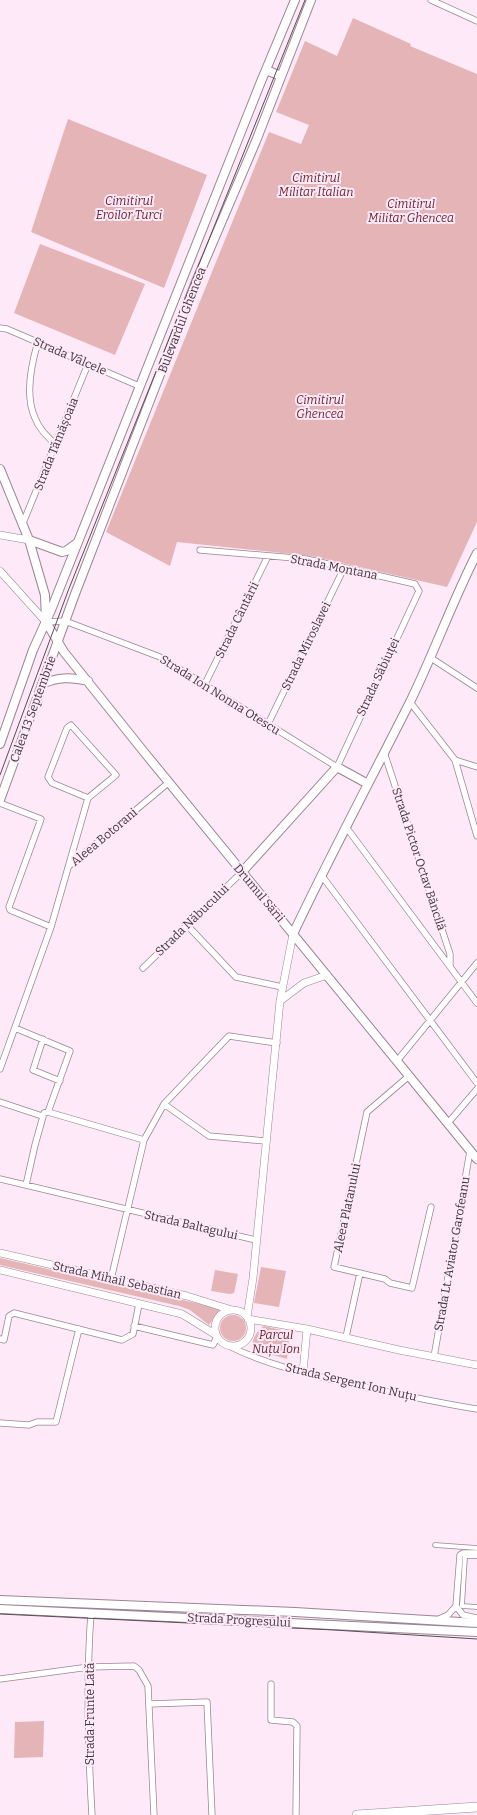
<svg xmlns="http://www.w3.org/2000/svg" width="477" height="1815" font-family="Bitter,serif">
  <rect width="100%" height="100%" fill="#fde9f7"/>
  <!-- green -->
  <path fill="#e5b4b6" d="M353 18 411 44 410 46 477 74V522L447 587 311 556 177 542 170 566 106 532 269 132 301 144 309 125 276 112 305 41 337 56Z
    M68 119 207 175 164 288 31 232Z
    M40 244 145 284 115 355 14 313Z
    M0 1258 217 1308 219 1311 209 1325 190 1310 179 1306 0 1265Z
    M261 1267 286 1271 279 1307 254 1303Z
    M215 1270 238 1274 234 1293 230 1294 211 1291Z
    M220 1328a13 13 0 1 1 26 0a13 13 0 1 1-26 0Z
    M264 1326 290 1332 287 1359 255 1350 252 1346C253 1337 257 1331 264 1326Z
    M44 1721 43 1757 14 1758 15 1722Z"/>
  <g fill="none" stroke-linecap="round" stroke-linejoin="round">
    <defs>
      <path id="pedestrian" d="M435 1545 477 1548
        M477 1556H465L462 1606 477 1607"/>
      <path id="minor" d="M431 0 477 21
        M0 328 7 329 139 386
        M38 342C31 365 25 396 35 418 39 429 48 437 56 445
        M23 523 88 364
        M46 622 65 621 160 657 337 767 419 591 415 584 306 559 200 550
        M431 658 477 688
        M205 684 268 556
        M410 702 455 760 477 836
        M268 724 344 568
        M384 752 450 954V966
        M455 760 477 767
        M0 803 41 819 9 907 10 910 51 927
        M346 827 477 1003
        M69 866 168 783
        M322 876 477 1083
        M187 925 236 977 282 987
        M143 968 242 872
        M15 1028 70 1051 48 1112
        M43 1039 33 1070 60 1081
        M397 1061 477 963
        M0 1069 51 927 88 798 116 775 71 725 67 728 48 777 52 783 88 798
        M409 1076 367 1112 334 1267 385 1279 390 1283 412 1288 431 1207
        M0 1102 42 1116
        M164 1104 209 1136 266 1141
        M448 1123 477 1089
        M0 1179 256 1240
        M26 1185 35 1145 44 1113 48 1112 144 1140
        M111 1279 144 1140 164 1104 229 1036 277 1043
        M134 1326 213 1345 217 1337
        M346 1337 360 1273
        M0 1339 4 1340 9 1316 14 1313 122 1340 133 1334 139 1304
        M227 1345C268 1366 316 1376 360 1386 399 1394 438 1403 477 1409
        M434 1357 470 1151
        M0 1423 29 1425 37 1422H56L79 1329
        M456 1606 463 1615 477 1618
        M91 1613C86 1680 88 1748 92 1815
        M439 1619 448 1615 456 1606 460 1555 463 1553H477
        M0 1679 89 1667 134 1666 139 1670 148 1686 154 1815
        M271 1684V1720L293 1722 297 1726 296 1815
        M149 1704 207 1702 212 1815"/>
      <path id="tertiary" d="M0 535 29 540
        M0 571 46 622
        M280 1001 304 983 327 975
        M0 1253 187 1296 232 1310
        M0 1270 182 1314 216 1335
        M215 1328a18 18 0 1 1 36 0a18 18 0 1 1-36 0Z
        M247 1317 253 1278 280 1001 293 934
        M248 1319 307 1329 399 1350 477 1365
        M303 1372 307 1329"/>
      <path id="secondary" d="M266 70 281 76
        M0 469 29 540 45 595 46 622 64 652 144 752 477 1159
        M29 540 62 552 66 551 77 543
        M42 684C58 677 71 677 88 681
        M0 744 33 650 51 610 260 84 295 0
        M0 800 75 594 195 284 256 141 311 0
        M242 872 337 767 368 784
        M293 934C330 856 371 779 410 702 434 653 452 602 477 553
        M0 1600 295 1612 477 1623
        M0 1609 477 1632"/>
      <path id="primary" d="M357 1815 477 1807"/>
    </defs>
    <!-- pedestrian casing -->
    <use href="#pedestrian" stroke="#9b8595" stroke-width="5.5"/>
    <!-- minor casing -->
    <use href="#minor" stroke="#9b8595" stroke-width="7"/>
    <!-- tertiary casing -->
    <use href="#tertiary" stroke="#9b8595" stroke-width="8"/>
    <!-- secondary casing -->
    <use href="#secondary" stroke="#9b8595" stroke-width="10"/>
    <!-- primary casing -->
    <use href="#primary" stroke="#9b8595" stroke-width="10"/>
    <!-- pedestrian -->
    <use href="#pedestrian" stroke="#fff" stroke-width="4"/>
    <!-- minor -->
    <use href="#minor" stroke="#fff" stroke-width="5.5"/>
    <!-- tertiary -->
    <use href="#tertiary" stroke="#fff" stroke-width="7"/>
    <!-- secondary -->
    <use href="#secondary" stroke="#fff" stroke-width="8"/>
    <!-- primary -->
    <use href="#primary" stroke="#fff" stroke-width="9"/>
    <!-- tram -->
    <path stroke="#594e56" stroke-width="1" d="M0 775 68 591 305 0
      M0 1614 334 1630 477 1639"/>
  </g>
  <g text-anchor="middle" stroke-width="4" stroke-linejoin="round" paint-order="stroke">
    <!-- park labels -->
    <g font-size="12" font-style="italic" fill="#732430" stroke="#fde9f7">
      <text x="316" y="182">Cimitirul<tspan x="316" dy="14">Militar Italian</tspan></text>
      <text x="129" y="205">Cimitirul<tspan x="129" dy="14">Eroilor Turci</tspan></text>
      <text x="411" y="208">Cimitirul<tspan x="411" dy="14">Militar Ghencea</tspan></text>
      <text x="320" y="404">Cimitirul<tspan x="320" dy="14">Ghencea</tspan></text>
      <text x="276" y="1339">Parcul<tspan x="276" dy="14">Nuțu Ion</tspan></text>
    </g>
    <!-- street labels -->
    <g font-size="12" fill="#41373e" stroke="#fde9f7">
      <text transform="translate(182 320) rotate(-69)" y="4">Bulevardul Ghencea</text>
      <text transform="translate(70 356) rotate(23)" y="4">Strada Vâlcele</text>
      <text transform="translate(56 444) rotate(-68)" y="4">Strada Tămășoaia</text>
      <text transform="translate(334 567) rotate(11)" y="4">Strada Montana</text>
      <text transform="translate(237 620) rotate(-64)" y="4">Strada Cântării</text>
      <text transform="translate(306 646) rotate(-64)" y="4">Strada Miroslavei</text>
      <text transform="translate(378 677) rotate(-65)" y="4">Strada Săbiuței</text>
      <text transform="translate(220 695) rotate(32)" y="4">Strada Ion Nonna Otescu</text>
      <text transform="translate(33 709) rotate(-70)" y="4">Calea 13 Septembrie</text>
      <text transform="translate(104 837) rotate(-40)" y="4">Aleea Botorani</text>
      <text transform="translate(419 859) rotate(72)" y="4">Strada Pictor Octav Băncilă</text>
      <text transform="translate(259 893) rotate(50)" y="4">Drumul Sării</text>
      <text transform="translate(192 920) rotate(-44)" y="4">Strada Năbucului</text>
      <text transform="translate(347 1208) rotate(-78)" y="4">Aleea Platanului</text>
      <text transform="translate(191 1225) rotate(13)" y="4">Strada Baltagului</text>
      <text transform="translate(452 1254) rotate(-80)" y="4">Strada Lt. Aviator Garofeanu</text>
      <text transform="translate(117 1280) rotate(13)" y="4">Strada Mihail Sebastian</text>
      <text transform="translate(351 1382) rotate(13)" y="4">Strada Sergent Ion Nuțu</text>
      <text transform="translate(239 1620) rotate(3)" y="4">Strada Progresului</text>
      <text transform="translate(90 1714) rotate(-90)" y="4">Strada Frunte Lată</text>
    </g>
  </g>
</svg>
